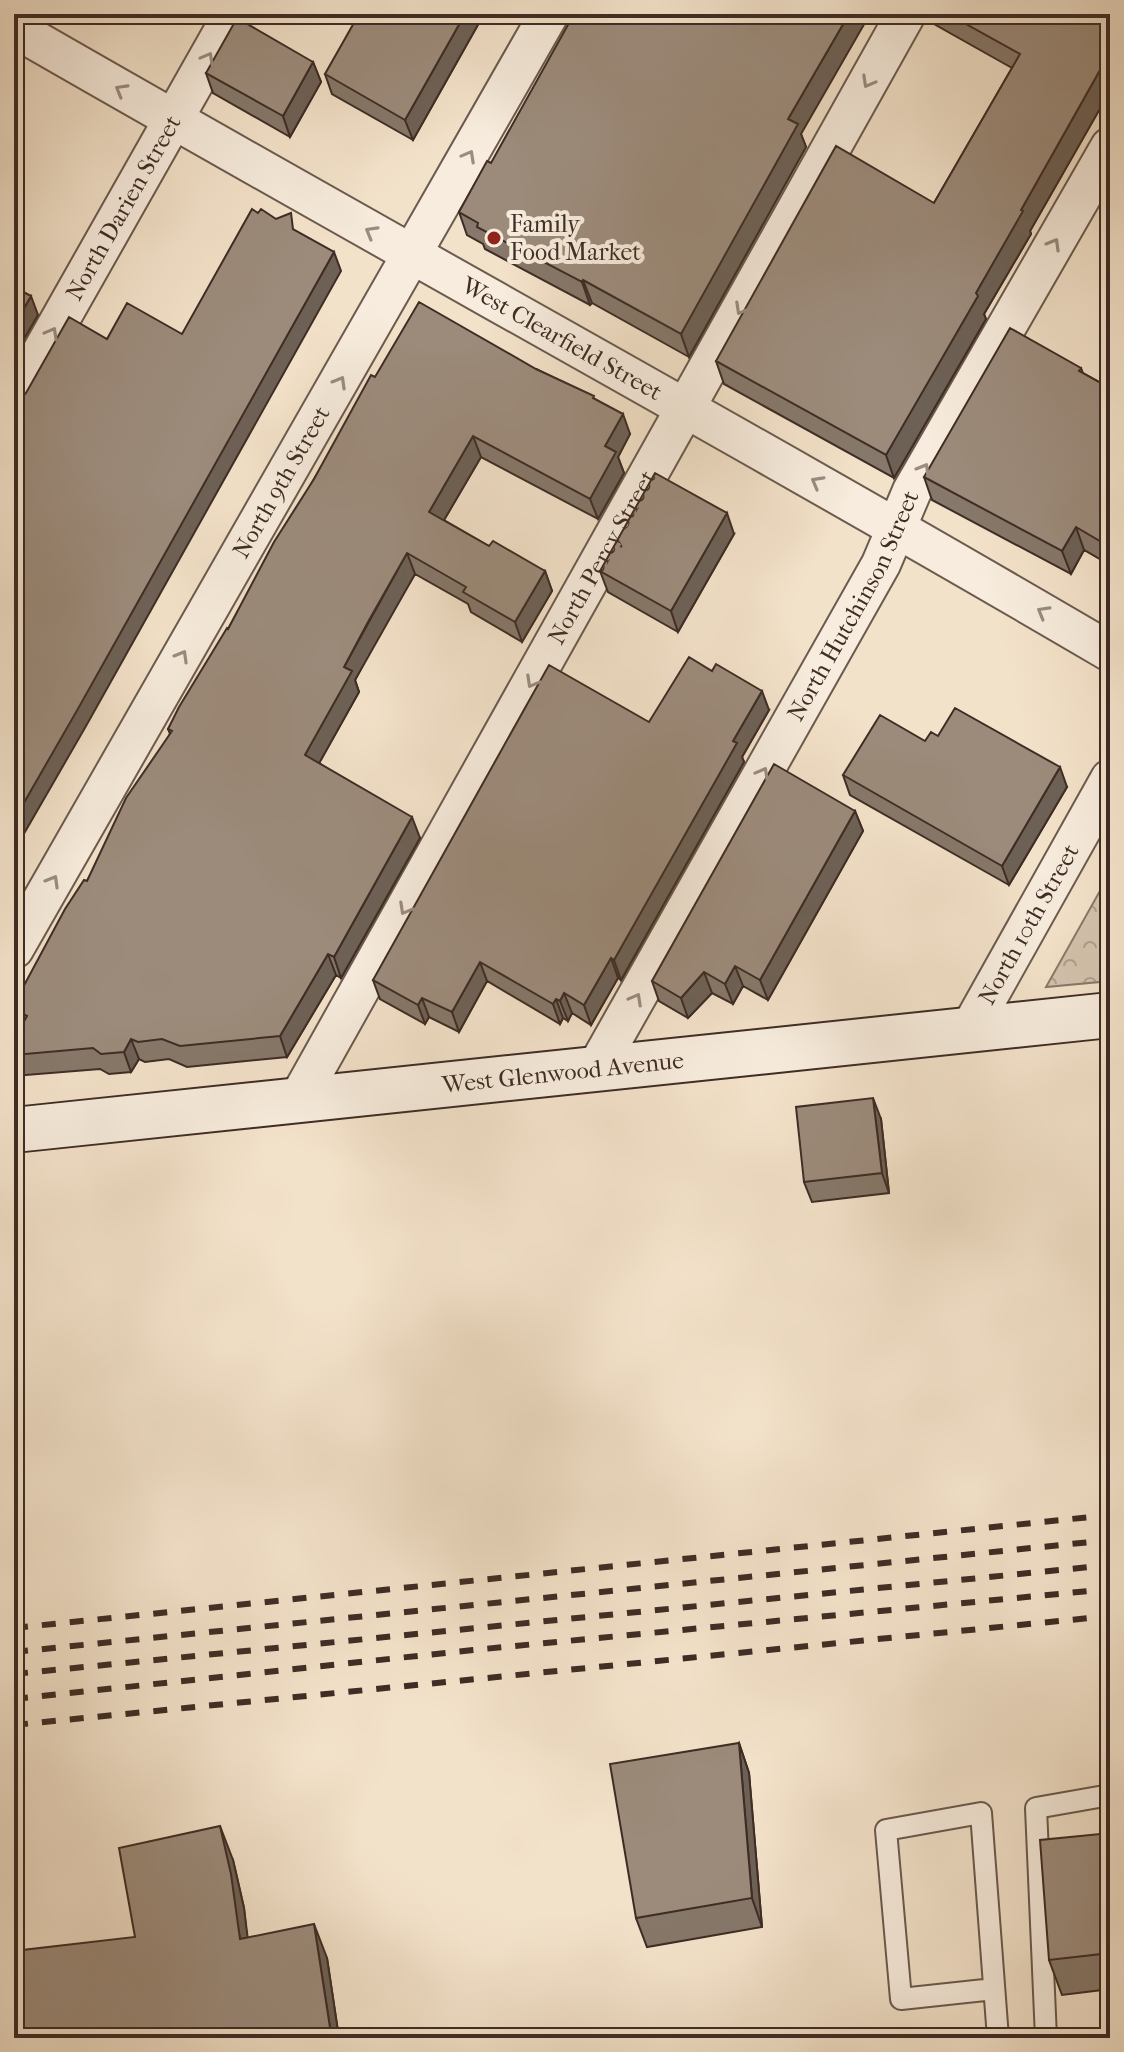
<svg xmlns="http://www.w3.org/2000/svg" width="1124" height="2052" font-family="'IM FELL French Canon',serif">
  <defs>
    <pattern id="park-crowns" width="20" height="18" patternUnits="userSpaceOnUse" patternTransform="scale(2)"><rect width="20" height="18" fill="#d4c3ae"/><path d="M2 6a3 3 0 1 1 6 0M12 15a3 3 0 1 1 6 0" fill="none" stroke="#ad9f8d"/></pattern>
  </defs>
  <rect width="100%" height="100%" fill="#f3e2ca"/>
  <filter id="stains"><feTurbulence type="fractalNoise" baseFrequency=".0025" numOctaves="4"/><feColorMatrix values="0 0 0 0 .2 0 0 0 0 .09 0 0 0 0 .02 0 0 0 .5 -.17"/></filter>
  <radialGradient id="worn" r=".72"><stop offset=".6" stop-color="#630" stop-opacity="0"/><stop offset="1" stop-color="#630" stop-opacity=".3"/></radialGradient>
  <!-- park -->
  <path fill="url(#park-crowns)" stroke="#89786a" stroke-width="2" d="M1110 873V981L1046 987Z"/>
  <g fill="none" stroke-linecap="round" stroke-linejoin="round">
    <defs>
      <path id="service" d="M994 1989 901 1999 886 1830 981 1813 998 2038
        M1046 2038 1036 1808 1110 1795"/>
      <g id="minor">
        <path id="s1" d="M14 28C378 238 747 439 1110 652"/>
        <path id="s2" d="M14 401 233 14"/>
        <path id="s3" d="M14 949 549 14"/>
        <path id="s4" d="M970 1029 1110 779"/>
        <path id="s5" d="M597 1067 881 564 912 491 1110 147"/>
        <path id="s6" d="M298 1100 906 14"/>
      </g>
      <g id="secondary">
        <path id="s7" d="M14 1130 1110 1015"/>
      </g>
    </defs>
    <!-- service casing -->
    <use href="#service" stroke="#6b5a4e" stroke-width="24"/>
    <!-- minor casing -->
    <use href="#minor" stroke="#6b5a4e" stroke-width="42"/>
    <!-- secondary casing -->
    <use href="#secondary" stroke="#3e2c25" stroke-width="48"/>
    <!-- service -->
    <use href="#service" stroke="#f7ecdd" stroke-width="20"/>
    <!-- minor -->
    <use href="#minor" stroke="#f7ecdd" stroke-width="38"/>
    <!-- secondary -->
    <use href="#secondary" stroke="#f7ecdd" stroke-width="44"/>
    <!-- rail -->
    <path stroke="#3e2c25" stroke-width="6" stroke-dasharray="14 14" stroke-linecap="butt" d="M14 1628 1110 1515
      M14 1652 1110 1540
      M14 1674 1110 1565
      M14 1699 473 1650 1110 1589
      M14 1725 1110 1616"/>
  </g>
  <!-- wall -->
  <path fill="#86786a" stroke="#3e2c25" stroke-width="2" d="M484 14 413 140 332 94 325 74Z
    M925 14H1110V91L1030 231 1031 234 984 314 986 319 894 478 724 384 716 361 934 203 1012 68 927 20Z
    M313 62 321 82 290 137 213 93 206 73Z
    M801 134 806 147 689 357 592 303 590 305 485 249 483 244 467 235 459 212 491 163Z
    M1081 368 1083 373 1110 388V565L1084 550 1071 574 932 500 924 477Z
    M536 369 595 399 630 434 618 457 624 473 598 519 481 457 444 520 489 546 545 571 552 591 522 642 471 612 468 604 415 574 375 642 355 680 359 692 319 763 420 838 341 978 336 975 287 1057 187 1067 169 1059 145 1062 139 1059 131 1072 109 1074 100 1069 14 1076V1039L20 1028 14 1007 22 994 21 991 87 881 170 734 168 729 228 629 314 479 375 377Z
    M734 534 678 632 608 592 600 571Z
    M769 710 742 757 744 762 621 980 618 978 591 1025 572 1013 568 1021 563 1018 560 1024 487 981 459 1032 429 1017 425 1024 380 999 373 980 649 722Z
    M938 736 1067 787 1009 885 850 795 843 775Z
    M855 811 863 831 768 1000 743 986 733 1004 712 993 688 1018 659 1001 652 981Z
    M881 1119 889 1193 812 1202 804 1182Z
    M739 1743 749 1773 762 1927 647 1947 636 1918Z
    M1110 1833V1989L1062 1995 1049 1960Z
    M233 1860 244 1908 247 1938 327 1958 339 2038H14L135 1937Z"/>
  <!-- shaded-wall -->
  <path fill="#6d6156" stroke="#3e2c25" stroke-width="2" d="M465 14H484L413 140 405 120Z
    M849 14H870L801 134 806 147 689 357 681 334 788 119Z
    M313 62 321 82 290 137 283 116Z
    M1104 63 1110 79V91L1030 231 1031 234 984 314 986 319 894 478 886 455 1021 210Z
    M334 252 341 271 86 726 14 851V820Z
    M583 280 592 303 590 305 582 282Z
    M31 296 38 315 14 356V326Z
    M623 414 630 434 618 457 624 473 598 519 590 499 605 446Z
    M473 436 481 457 437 532 429 512Z
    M727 513 734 534 678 632 671 611Z
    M1076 527 1084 550 1071 574 1062 551Z
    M407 553 415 574 355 680 359 692 312 776 305 755 344 667Z
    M545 571 552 591 522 642 515 622Z
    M762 691 769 710 742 757 744 762 621 980 614 960 733 741Z
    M1060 767 1067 787 1009 885 1002 866Z
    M855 811 863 831 768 1000 760 980Z
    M412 817 420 838 341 978 334 957Z
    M328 954 336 975 287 1057 280 1036Z
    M611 958 618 978 591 1025 584 1005Z
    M480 962 487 981 459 1032 452 1012Z
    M735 966 743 986 733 1004 725 984Z
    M704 972 712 993 688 1018 681 998Z
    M564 993 572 1013 568 1021 560 1001Z
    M422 998 429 1017 425 1024 418 1005Z
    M556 999 563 1018 560 1024 553 1004Z
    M131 1039 139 1059 131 1072 124 1052Z
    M873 1098 881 1119 889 1193 882 1173Z
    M739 1743 749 1773 762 1927 752 1898Z
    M220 1826 233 1860 244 1908 252 1973 240 1939Z
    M314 1924 327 1958 339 2038H333L331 2034Z"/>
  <!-- building -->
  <path fill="#9c8b7b" stroke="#3e2c25" stroke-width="2" d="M359 14H465L405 120 325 74Z
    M574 14H849L788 119 798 124 681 334 583 280 582 282 477 227 478 223 459 212 487 161 491 163Z
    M948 14H1110V67L1104 63 1021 210 1023 211 976 293 978 296 886 455 716 361 836 146 934 203 1020 54Z
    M237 18 313 62 283 116 206 73Z
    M252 209 258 213 261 209 276 219 291 213 293 229 334 252 79 707 14 820V402H18L26 393 69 317 107 339 127 303 182 334Z
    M14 287 31 296 14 326Z
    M419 302 536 369 594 396 593 398 623 414 605 446 616 452 590 499 473 436 429 512 489 546 493 541 545 571 515 622 463 592 466 587 407 553 368 622 344 667 352 671 305 755 412 817 334 957 328 954 280 1036 180 1046 162 1039 138 1042 131 1039 124 1052 101 1054 93 1048 14 1055V1039L27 1016 14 1009 23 992 21 991 65 909 84 880 87 881 126 798 172 731 168 729 179 707 227 628 228 629 274 542 314 479 371 375 375 377Z
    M1010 328 1081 368 1079 371 1110 388V547L1076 527 1062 551 924 477Z
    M655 473 727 513 671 611 600 571Z
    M689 657 712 671 716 664 762 691 733 741 737 743 614 960 611 958 584 1005 564 993 560 1001 556 999 553 1004 480 962 452 1012 422 998 418 1005 373 980 549 665 649 722Z
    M955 708 1060 767 1002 866 843 775 880 715 925 741 931 732 938 736Z
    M774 764 855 811 760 980 735 966 725 984 704 972 681 998 652 981Z
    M873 1098 882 1173 804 1182 796 1107Z
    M739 1743 752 1898 636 1918 610 1764Z
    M220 1826 231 1874 240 1939 314 1924 331 2034 304 2038H14V1951L135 1937 119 1848Z
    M1110 1833V1953L1049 1960 1040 1840Z"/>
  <!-- one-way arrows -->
  <defs><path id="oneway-chevron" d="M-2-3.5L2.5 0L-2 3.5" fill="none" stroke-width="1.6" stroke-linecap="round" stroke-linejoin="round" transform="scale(2)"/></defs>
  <g stroke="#9a8c81">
    <use href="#oneway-chevron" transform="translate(208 58) rotate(-61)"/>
    <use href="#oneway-chevron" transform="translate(868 82) rotate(119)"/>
    <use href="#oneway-chevron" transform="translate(121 90) rotate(-150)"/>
    <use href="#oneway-chevron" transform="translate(469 156) rotate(-61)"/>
    <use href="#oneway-chevron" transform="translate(371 232) rotate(-150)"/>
    <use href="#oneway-chevron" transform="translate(1054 244) rotate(-60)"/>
    <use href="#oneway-chevron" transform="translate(741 309) rotate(119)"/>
    <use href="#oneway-chevron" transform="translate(52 333) rotate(-61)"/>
    <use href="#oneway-chevron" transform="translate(340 382) rotate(-60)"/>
    <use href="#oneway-chevron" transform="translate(924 469) rotate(-60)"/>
    <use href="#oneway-chevron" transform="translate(817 482) rotate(-151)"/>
    <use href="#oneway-chevron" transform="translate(1043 612) rotate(-150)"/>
    <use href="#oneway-chevron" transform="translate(182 656) rotate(-60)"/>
    <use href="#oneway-chevron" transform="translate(532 682) rotate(119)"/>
    <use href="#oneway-chevron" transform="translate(763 773) rotate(-61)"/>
    <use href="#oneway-chevron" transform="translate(53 881) rotate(-60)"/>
    <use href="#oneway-chevron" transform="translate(405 909) rotate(119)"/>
    <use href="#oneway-chevron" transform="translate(636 999) rotate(-61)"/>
  </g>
  <!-- markers -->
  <circle fill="#8f2418" stroke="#f7ecdd" stroke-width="3" cx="494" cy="238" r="8"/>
  <g text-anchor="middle" stroke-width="8" stroke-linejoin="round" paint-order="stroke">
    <!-- street labels -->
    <g font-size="24" fill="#3e2c25" stroke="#f7ecdd">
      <text dy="8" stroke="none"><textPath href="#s2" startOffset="222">North Darien Street</textPath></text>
      <text dy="8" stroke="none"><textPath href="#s1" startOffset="630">West Clearfield Street</textPath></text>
      <text dy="8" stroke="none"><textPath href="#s3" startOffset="538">North 9th Street</textPath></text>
      <text dy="8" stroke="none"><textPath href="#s6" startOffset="622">North Percy Street</textPath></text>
      <text dy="8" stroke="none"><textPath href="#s5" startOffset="528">North Hutchinson Street</textPath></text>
      <text dy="8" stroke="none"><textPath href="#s4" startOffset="120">North 10th Street</textPath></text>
      <text dy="8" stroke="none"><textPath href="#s7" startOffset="552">West Glenwood Avenue</textPath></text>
    </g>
    <!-- poi labels -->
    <g font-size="24" fill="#3e2c25" stroke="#f7ecdd" text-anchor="start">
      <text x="510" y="232">Family<tspan x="510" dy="28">Food Market</tspan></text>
    </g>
  </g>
  <!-- margin -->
  <rect width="1124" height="2052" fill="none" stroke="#f3e2ca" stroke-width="48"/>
  <rect x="16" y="16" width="1092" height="2020" fill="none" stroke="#3e2c25" stroke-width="4"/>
  <rect x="24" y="24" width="1076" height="2004" fill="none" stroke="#3e2c25" stroke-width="2"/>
  <rect width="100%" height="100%" filter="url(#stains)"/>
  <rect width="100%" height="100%" fill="url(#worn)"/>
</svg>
